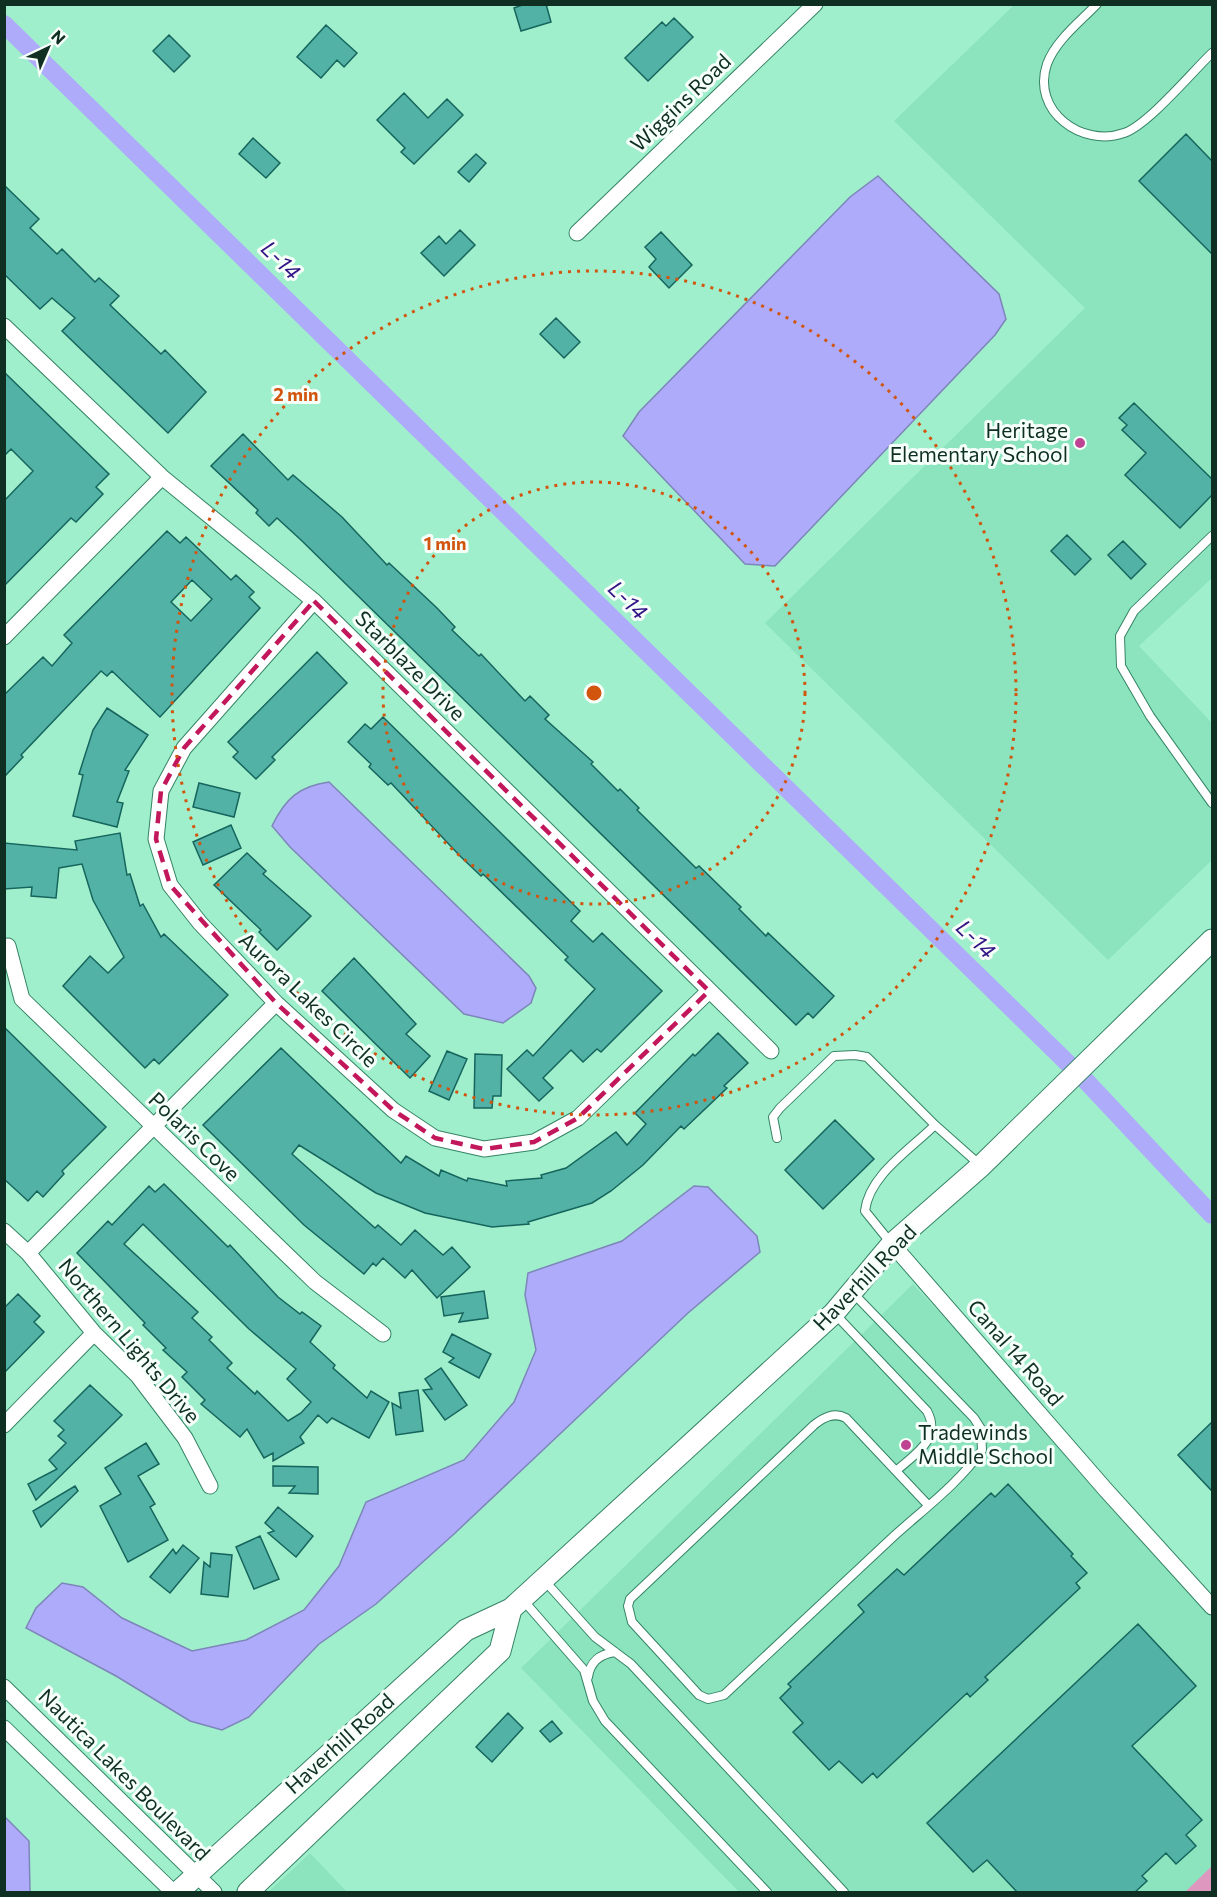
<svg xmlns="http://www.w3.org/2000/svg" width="1217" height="1897" font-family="Commissioner,sans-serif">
  <rect width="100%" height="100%" fill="#a0efcc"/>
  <!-- built -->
  <path fill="#8be4bd" d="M1014 5H1212V578L1139 646 1212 723V860L1108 960 765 623 1085 308 894 121Z
    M913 1284 1212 1606V1892H739L521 1668Z
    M310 1853 347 1892H268L292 1870Z"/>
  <!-- green -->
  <path fill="#de98c0" d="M1212 1866V1892H1185Z"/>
  <!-- water -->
  <path fill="#adabfa" stroke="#7d86b9" stroke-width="1.5" d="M878 176 999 294 1006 319 995 335 775 566 745 564 623 436 639 412 850 197Z
    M329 782 529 976 536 988 531 1003 503 1023 464 1014 290 847 272 826C285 799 299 786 329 782Z
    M694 1186 708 1187 757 1236 760 1252 688 1313 454 1534 376 1604 319 1644 249 1717 222 1730 190 1721 116 1676 26 1628 36 1608 62 1583 83 1587 122 1618 192 1651 246 1640 304 1610 339 1566 366 1502 464 1460 514 1402 536 1350 525 1295 528 1273 622 1241Z
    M5 1817 29 1841 30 1892H5Z"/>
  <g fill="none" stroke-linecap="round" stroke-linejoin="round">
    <!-- canal -->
    <path stroke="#adabfa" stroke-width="18" d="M4 24 1086 1081 1212 1215"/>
  </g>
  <!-- building -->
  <path fill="#52b2a6" stroke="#16655d" stroke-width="1.5" fill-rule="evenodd" d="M525 4H546L551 22 521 31 514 8Z
    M674 18 693 37 648 81 625 58 662 22 666 26Z
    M326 25 357 53 344 67 337 60 321 78 297 57Z
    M169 35 190 56 174 72 153 51Z
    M404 93 428 118 447 99 463 115 414 164 401 152 405 148 377 120Z
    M1186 134 1212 161V254L1139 181Z
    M253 138 280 163 266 178 239 154Z
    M476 154 486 163 469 182 458 172Z
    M4 185 39 219 30 228 57 254 62 249 95 282 99 278 119 296 110 305 161 354 165 350 206 392 168 433 62 331 75 318 52 298 40 309 4 274Z
    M460 230 475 245 444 276 421 253 439 236 446 244Z
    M661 232 692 265 669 288 649 267 656 259 645 247Z
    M556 318 580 342 564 358 540 334Z
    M4 372 109 474 96 487 103 494 76 522 71 518 4 586V501L33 471 11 449 4 456Z
    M1134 403 1212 479V495L1180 528 1125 475 1146 453 1122 430 1127 425 1119 418Z
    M243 434 288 480 293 475 342 517 387 565 389 563 437 608 455 627 452 630 479 656 481 654 525 701 530 696 549 715 545 719 593 762 591 764 618 791 620 789 639 808 637 810 696 868 699 866 741 907 739 909 766 936 768 933 834 996 813 1018 808 1013 796 1025 301 540 277 518 269 526 256 513 258 510 211 466Z
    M167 531 180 543 186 537 231 580 236 575 254 592 249 597 260 608 160 717 112 671 107 676 101 671 21 755 23 757 4 777V695L43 657 52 666 72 643 64 635ZM192 580 212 599 191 621 171 602Z
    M1067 535 1091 559 1075 575 1051 551Z
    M1123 541 1146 564 1131 579 1108 555Z
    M317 652 347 683 272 757 275 760 256 779 233 757 238 752 228 742Z
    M107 708 148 735 125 770 129 771 117 802 123 803 117 827 73 816 83 775 79 774 93 730Z
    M383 717 580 911 571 921 593 942 602 933 662 991 601 1052 597 1049 583 1062 571 1050 543 1078 553 1088 539 1101 507 1069 527 1050 533 1056 595 989 565 960 568 957 483 874 481 876 461 857 391 783 388 785 369 767 371 764 348 742 365 724 371 729Z
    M199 783 240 793 234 817 193 807Z
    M231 825 241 848 203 865 193 842Z
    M120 833 127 875 130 874 140 906 143 904 161 937 164 934 228 995 159 1064 154 1059 145 1068 63 986 90 956 108 973 124 957 93 900 82 864 59 868 56 898 31 896 32 887 4 889V843L77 850 75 841Z
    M247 853 266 871 263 874 311 916 277 950 259 932 261 930 214 885Z
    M354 958 416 1024 406 1034 430 1056 410 1078 322 991Z
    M4 1027 106 1127 62 1171 64 1174 43 1197 37 1191 28 1201 4 1179Z
    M718 1033 748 1063 724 1086 727 1088 684 1129 681 1126 643 1165 611 1191 592 1203 528 1222 529 1224 492 1227 425 1213 376 1193 299 1145 292 1154 375 1228 378 1225 401 1245 415 1230 443 1255 452 1247 470 1267 437 1298 412 1270 405 1278 383 1258 376 1266 373 1263 364 1274 304 1225 203 1125 281 1048 401 1163 406 1156 439 1176 441 1170 467 1181 468 1178 507 1186 506 1181 542 1178 541 1175 566 1168 616 1132 627 1145 646 1124 635 1113 693 1054 695 1056Z
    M447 1051 467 1059 449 1100 429 1091Z
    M475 1054 502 1055 501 1096H493L492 1108H474Z
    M835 1120 874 1159 823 1209 785 1170Z
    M164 1184 228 1247 230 1245 278 1297 300 1314 302 1312 321 1326 310 1342 335 1365 333 1368 367 1398 371 1391 389 1402 369 1438 332 1418 327 1423 318 1415 300 1437 304 1443 273 1461V1453L264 1458 247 1429 240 1437 201 1404 205 1400 182 1377 187 1372 163 1350 166 1348 143 1325 145 1323 77 1253 108 1221 112 1225 149 1186 155 1192ZM143 1224 249 1329 296 1369 287 1379 311 1402 301 1413 288 1421 257 1391 255 1394 227 1368 232 1363 209 1340 212 1337 192 1318 198 1312 124 1244Z
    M484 1291 488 1318 459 1322 463 1313 444 1316 441 1297Z
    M18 1294 40 1316 34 1322 44 1332 4 1373V1308Z
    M452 1334 491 1354 479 1378 449 1362 454 1358 443 1352Z
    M441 1368 467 1405 445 1420 423 1390 432 1389 425 1379Z
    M90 1385 122 1415 36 1500 28 1484 57 1469 49 1460 66 1443 58 1436 64 1430 54 1421Z
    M418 1390 423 1431 396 1435 392 1403 401 1408 399 1393Z
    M1212 1422V1491L1178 1455Z
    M146 1443 159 1464 138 1476 155 1504 150 1507 168 1540 128 1562 100 1506 121 1494 105 1468Z
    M273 1466 318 1467V1494L289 1493 295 1486H273Z
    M1008 1484 1073 1554 1071 1556 1087 1573 1076 1583 1080 1588 985 1677 988 1680 970 1697 967 1693 877 1778 873 1773 862 1783 839 1761 829 1770 793 1732 803 1723 780 1698 791 1687 788 1684 864 1612 858 1605 897 1569 904 1575 991 1493 995 1497Z
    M75 1486 78 1491 41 1527 33 1511Z
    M278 1507 313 1536 296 1557 268 1533 274 1531 265 1523Z
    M260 1536 279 1579 254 1589 236 1547Z
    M183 1545 199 1558 170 1593 150 1577 173 1549 176 1554Z
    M211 1553 232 1555 228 1597 201 1594 204 1562 210 1567Z
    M1138 1624 1196 1686 1132 1746 1202 1820 1186 1835 1196 1846 1176 1864 1166 1853 1142 1876 1147 1881 1134 1893H1018L987 1860 973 1872 927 1823Z
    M508 1713 523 1728 492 1762 476 1747Z
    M552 1721 562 1733 550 1742 540 1731Z"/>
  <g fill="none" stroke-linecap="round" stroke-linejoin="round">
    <defs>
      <path id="lane" d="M1097 4C1080 22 1056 40 1047 64 1031 111 1082 148 1124 133 1148 125 1192 72 1212 53
        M1212 536 1134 611 1120 636 1121 666 1150 716 1212 803
        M777 1138 773 1117 780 1108 834 1056 855 1055 867 1057 935 1125 980 1165
        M890 1242 865 1211C869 1175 911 1149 935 1125
        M853 1293 974 1418 981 1429 982 1450C959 1483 924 1509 894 1536 837 1589 781 1642 724 1695L708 1699 699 1695 632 1622 628 1606 630 1599 814 1425C824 1417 834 1412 846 1418L928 1505
        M835 1314 927 1411C942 1439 915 1454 896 1471
        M544 1580 595 1637 631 1664 844 1892
        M523 1600 584 1670 593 1701 605 1721 767 1892
        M588 1677C590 1662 600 1654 615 1652"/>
      <path id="street" d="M577 233 815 4
        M4 326 162 477 314 601 771 1051
        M314 601 184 748 161 791 156 839 170 885 200 923 276 1003 393 1110 435 1138 484 1149 534 1142 578 1118 709 991
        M4 637 162 477
        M8 946 22 999 315 1282 383 1334
        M4 1231 28 1253 94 1333 138 1376 185 1438 210 1486
        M892 1244 1105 1489 1212 1607
        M28 1253 276 1003
        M4 1425 94 1333
        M4 1687 214 1892
        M4 1728 173 1892"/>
      <path id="secondary" d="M178 1892 466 1630 511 1609 834 1313 892 1244 981 1166 1212 940
        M248 1892 500 1651 511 1609"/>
    </defs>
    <!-- lane casing -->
    <use href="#lane" stroke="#348465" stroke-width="10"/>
    <!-- street casing -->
    <use href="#street" stroke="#348465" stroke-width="17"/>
    <!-- secondary casing -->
    <use href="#secondary" stroke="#348465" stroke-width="23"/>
    <!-- lane -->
    <use href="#lane" stroke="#fff" stroke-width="8"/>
    <!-- street -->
    <use href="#street" stroke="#fff" stroke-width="15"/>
    <!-- secondary -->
    <use href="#secondary" stroke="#fff" stroke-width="21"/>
  </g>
  <!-- marked area -->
  <path fill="none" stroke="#c2185b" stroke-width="4.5" stroke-dasharray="12 8" stroke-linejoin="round" d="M314 601 709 991 578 1118 534 1142 484 1149 435 1138 393 1110 276 1003 170 885 156 839 161 791 184 748Z"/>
  <!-- distance rings -->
  <g fill="none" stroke="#d2550e" stroke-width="3" stroke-dasharray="3 6">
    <circle cx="594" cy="693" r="211"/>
    <circle cx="594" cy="693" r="422"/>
  </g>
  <!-- markers -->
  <g fill="#bf4393" stroke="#f7fffb" stroke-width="2">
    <circle cx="1080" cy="443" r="6"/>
    <circle cx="906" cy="1445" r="6"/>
  </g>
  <g text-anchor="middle" stroke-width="6" stroke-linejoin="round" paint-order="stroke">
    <!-- street labels -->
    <g font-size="21" fill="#0e2f22" stroke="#f7fffb">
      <text transform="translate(681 103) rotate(-44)" y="7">Wiggins Road</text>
      <text transform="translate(410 666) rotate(45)" y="7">Starblaze Drive</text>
      <text transform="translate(308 1000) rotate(44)" y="7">Aurora Lakes Circle</text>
      <text transform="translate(194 1137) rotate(44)" y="7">Polaris Cove</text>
      <text transform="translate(865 1278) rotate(-46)" y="7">Haverhill Road</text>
      <text transform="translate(129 1341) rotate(50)" y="7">Northern Lights Drive</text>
      <text transform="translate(1015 1353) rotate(49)" y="7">Canal 14 Road</text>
      <text transform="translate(340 1744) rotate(-42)" y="7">Haverhill Road</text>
      <text transform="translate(124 1775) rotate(45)" y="7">Nautica Lakes Boulevard</text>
    </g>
    <!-- poi labels -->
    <g font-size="21" fill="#0e2f22" stroke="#f7fffb" text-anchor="end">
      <text x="1068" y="438">Heritage<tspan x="1068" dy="24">Elementary School</tspan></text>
      <text x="918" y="1440" text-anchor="start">Tradewinds<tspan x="918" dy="24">Middle School</tspan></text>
    </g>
    <!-- water labels -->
    <g font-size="22" font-style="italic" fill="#331485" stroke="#f7fffb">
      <text transform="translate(281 260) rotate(44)" y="8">L-14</text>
      <text transform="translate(628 600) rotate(44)" y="8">L-14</text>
      <text transform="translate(976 939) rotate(44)" y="8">L-14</text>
    </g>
  </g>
  <circle cx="594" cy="693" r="9" fill="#d2550e" stroke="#f7fffb" stroke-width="3"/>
  <g font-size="18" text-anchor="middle" font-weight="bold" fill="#d2550e" stroke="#f7fffb" stroke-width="6" stroke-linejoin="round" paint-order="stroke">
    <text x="296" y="401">2 min</text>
    <text x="445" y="550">1 min</text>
  </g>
  <!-- border -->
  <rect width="1217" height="1897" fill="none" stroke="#0e2f22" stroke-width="12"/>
  <!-- north arrow -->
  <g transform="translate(48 48) rotate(44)" stroke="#f7fffb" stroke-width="4.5" paint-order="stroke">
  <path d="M0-4.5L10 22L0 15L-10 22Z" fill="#0e2f22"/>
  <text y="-9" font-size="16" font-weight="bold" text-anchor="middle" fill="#0e2f22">N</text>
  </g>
</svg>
